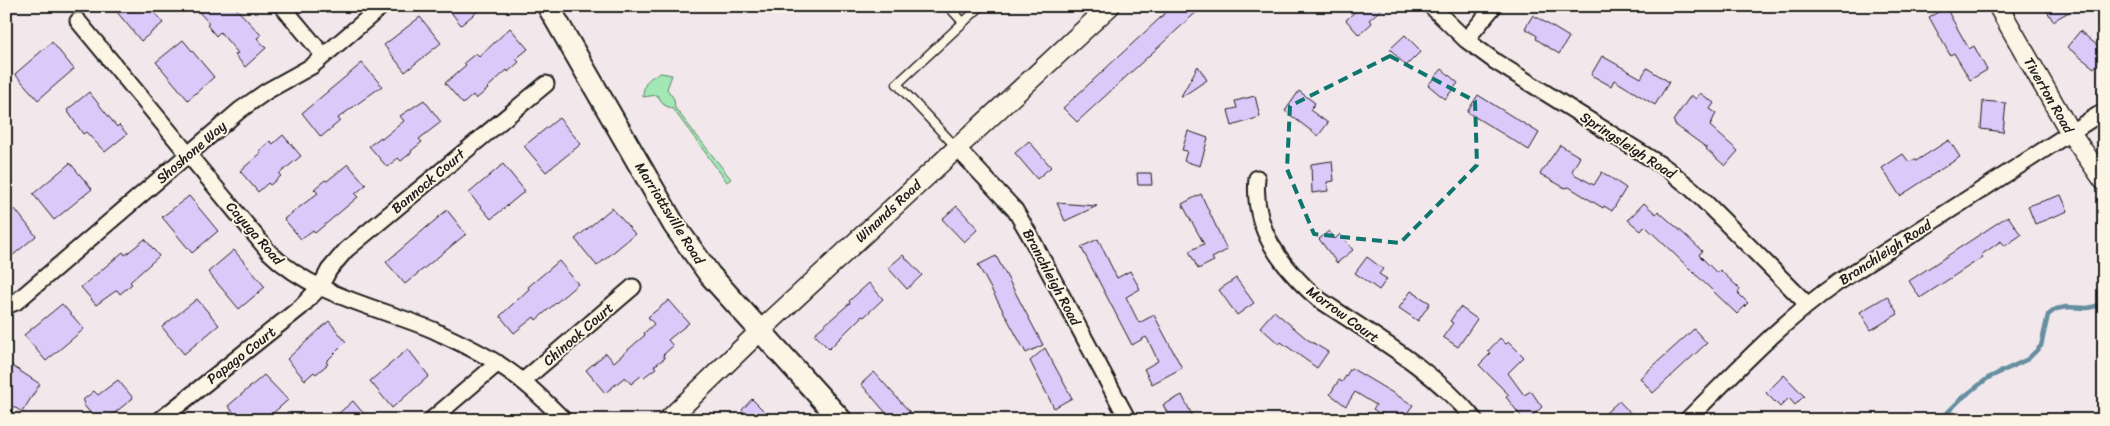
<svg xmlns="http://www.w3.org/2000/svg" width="2110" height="426" font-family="Sriracha,sans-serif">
  <rect width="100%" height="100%" fill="#f2e8eb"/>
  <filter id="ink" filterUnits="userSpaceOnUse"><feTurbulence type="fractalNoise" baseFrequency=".02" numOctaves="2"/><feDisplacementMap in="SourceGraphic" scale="10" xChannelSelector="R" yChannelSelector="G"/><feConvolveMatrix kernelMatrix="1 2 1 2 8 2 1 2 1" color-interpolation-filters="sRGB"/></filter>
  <g filter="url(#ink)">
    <!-- green -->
    <path fill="#a1e8b5" stroke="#5e8268" d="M661 73 672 75 667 89 674 99 675 108 731 179 727 182 673 109 664 105 657 95 643 97C643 84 648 77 661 73Z"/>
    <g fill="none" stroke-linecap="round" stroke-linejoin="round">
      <!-- stream -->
      <path stroke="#668ea1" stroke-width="4.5" d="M1940 420 1961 399 1988 378 2028 359 2041 346 2048 315 2056 309 2066 307 2088 308 2104 304"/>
    </g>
    <!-- building -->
    <path fill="#dbc9fa" stroke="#1c1c1c" d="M112 6H149L163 23 141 41Z
      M206 6H234L261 35 257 38 266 48 245 67 235 55 238 53 220 32 216 36 207 25 209 23 199 12Z
      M446 6H484L461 25Z
      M1173 6H1203L1077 122 1063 108Z
      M1361 6H1385L1369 20 1372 23 1359 35 1346 20Z
      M2044 6H2079L2053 21Z
      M1946 8 1969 49 1974 46 1987 70 1970 80 1954 53 1950 55 1929 17Z
      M1533 15 1569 37 1559 54 1536 39 1537 36 1525 28Z
      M420 17 441 43 405 72 384 45Z
      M510 28 528 49 516 59 519 62 508 72 507 70 487 88 488 89 476 99 473 95 463 104 445 83 466 65 464 63 476 53 479 57Z
      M2080 31 2104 51V56L2094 68 2067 47Z
      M1405 35 1421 51 1406 66 1390 49Z
      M183 40 214 77 188 100 156 62Z
      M52 42 74 69 38 100 15 74Z
      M1602 56 1641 78 1647 68 1669 82 1655 105 1614 80 1611 86 1591 75Z
      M362 63 382 86 338 118 340 121 321 137 302 113Z
      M1198 66 1207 80 1180 98Z
      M1442 69 1458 83 1445 99 1428 85Z
      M1299 91 1315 103 1310 110 1328 123 1318 136 1285 111Z
      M89 92 117 127 119 125 127 134 105 152 86 132 83 134 67 110Z
      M1700 93 1714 103 1710 109 1716 113 1710 126 1738 151 1725 166 1706 149 1707 148 1674 124 1675 123 1673 121 1691 95 1696 99Z
      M1478 95 1539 133 1529 150 1467 112Z
      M1255 96 1260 117 1232 126 1228 110 1237 108 1235 101Z
      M424 100 441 122 419 139 422 142 411 151 412 152 401 161 398 158 387 167 369 146 381 137 382 139 404 121 400 116Z
      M1983 101 2006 103 2003 132 1981 129Z
      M559 118 581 144 546 172 524 146Z
      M1188 131 1208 138 1200 166 1184 161 1187 151 1182 150Z
      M283 135 301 156 279 174 281 176 270 185 268 183 258 192 240 171 261 153 259 151 270 141 273 144Z
      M1949 140 1960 157 1900 196 1882 168 1903 154 1909 162 1915 159 1916 161Z
      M1029 141 1051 167 1037 179 1015 153Z
      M1560 145 1580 157 1572 171 1574 174 1594 185 1602 172 1626 188 1612 211 1604 206 1603 208 1569 187 1565 188 1540 174Z
      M1332 161 1334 181 1327 182 1328 191 1312 193 1311 164Z
      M70 163 92 189 54 220 33 194Z
      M348 164 366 185 355 194 358 197 315 233 313 230 301 239 284 219 318 193 314 189 325 180 327 181Z
      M503 164 525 191 491 219 469 193Z
      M1137 173H1151L1152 185H1138Z
      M1201 194 1227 250 1212 258 1214 261 1198 269 1189 251 1204 244 1182 204Z
      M2061 195 2068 211 2035 224 2028 206Z
      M189 196 218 231 192 253 162 217Z
      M1057 203 1097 206 1065 221Z
      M1644 203 1656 214 1658 211 1683 233 1702 251 1699 255 1717 273 1720 270 1740 289 1738 293 1748 303 1737 314 1645 226 1641 231 1628 220Z
      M957 206 978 229 964 242 942 219Z
      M612 208 635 234 597 266 575 239Z
      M15 209 36 236 6 261V216Z
      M447 210 466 234 405 284 386 262Z
      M2008 216 2021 235 2005 246 2001 241 1981 255 1983 257 1920 298 1909 281Z
      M1329 231 1335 239 1340 234 1353 250 1337 263 1319 239Z
      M145 239 159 256 130 282 132 284 120 294 117 290 96 305 81 287 123 252 125 255Z
      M1098 239 1117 278 1130 271 1140 289 1126 297 1139 323 1154 315 1182 368 1152 384 1144 369 1158 361 1148 340 1146 337 1132 345 1081 247Z
      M234 250 265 287 239 309 208 272Z
      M903 255 922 275 907 289 888 268Z
      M996 256 1043 345 1026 353 978 265Z
      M1367 257 1383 269 1379 274 1387 279 1379 290 1355 273Z
      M559 261 578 284 536 320 534 317 514 333 500 316 529 289 528 287Z
      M1236 278 1254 303 1237 315 1219 290Z
      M869 283 883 299 864 317 862 316 829 349 814 334 850 303 849 301Z
      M1411 291 1430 303 1418 321 1399 308Z
      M1887 296 1898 314 1871 330 1860 312Z
      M197 299 219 325 184 354 162 327Z
      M669 300 689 323 668 340 673 346 663 355 665 358 654 366 656 368 644 377 642 375 631 384 625 377 605 393 586 370 606 353 614 362 638 341 645 335 644 333 654 324 648 317Z
      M62 304 84 329 46 361 24 335Z
      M1460 307 1477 319 1458 347 1443 337 1453 323 1450 321Z
      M1274 311 1307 339 1328 352 1317 368 1281 342 1279 344 1260 327Z
      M329 321 346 342 326 362 328 364 316 374 314 372 305 380 287 359Z
      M1694 329 1707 343 1653 393 1640 378Z
      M1500 338 1506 344 1509 342 1524 357 1508 373 1524 395 1531 391 1542 407 1531 417 1524 420 1506 397 1509 395 1479 365 1491 353 1488 351Z
      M1045 348 1072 398 1054 408 1030 361Z
      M408 349 429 376 392 408 370 381Z
      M6 362 40 384 22 412 6 402Z
      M1351 368 1413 405 1402 420H1388L1373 409 1376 405 1355 392 1346 406 1330 394 1339 380 1342 382Z
      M874 372 917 420H892L861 384Z
      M264 375 288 400 265 420H240L228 406Z
      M1784 375 1804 396 1795 405 1789 398 1780 407 1766 393Z
      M118 380 133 398 106 420H96L83 404 85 403 83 400 94 391 98 395Z
      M1182 395 1192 415 1183 420H1171L1163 405Z
      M752 399 773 420H736L744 412 742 410Z
      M353 401 369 420H331Z
      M1619 401 1637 420H1598Z"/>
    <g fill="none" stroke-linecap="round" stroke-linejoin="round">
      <defs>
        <path id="service" d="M948 6 963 22
          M956 147 897 84 981 6"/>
        <path id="minor" d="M282 6 324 56
          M1431 6 1466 40 1496 62 1666 168 1693 190 1807 304
          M78 21 269 252C312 295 378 307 433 330 454 340 477 350 497 363 522 378 543 399 564 420
          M1466 40 1494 6
          M956 147 1015 210 1029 234 1128 420
          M1257 178C1252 229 1281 266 1317 298 1372 335 1433 369 1475 420
          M6 306 16 302 240 110 267 91 312 66 382 6
          M523 381 633 287
          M160 420 301 307 320 287 329 270 346 250 546 84
          M431 420 498 363
          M1687 420C1735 372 1781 322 1837 283L2104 111"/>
        <path id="tertiary" d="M1998 6 2070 132 2104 181
          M668 420 760 331 1110 6"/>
        <path id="secondary" d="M548 6 674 225 710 275 841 420"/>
      </defs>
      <!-- service casing -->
      <use href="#service" stroke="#1c1c1c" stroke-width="11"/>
      <!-- minor casing -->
      <use href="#minor" stroke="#1c1c1c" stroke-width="19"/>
      <!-- tertiary casing -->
      <use href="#tertiary" stroke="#1c1c1c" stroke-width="22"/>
      <!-- secondary casing -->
      <use href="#secondary" stroke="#1c1c1c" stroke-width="25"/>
      <!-- service -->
      <use href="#service" stroke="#fcf5e5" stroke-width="8"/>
      <!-- minor -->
      <use href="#minor" stroke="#fcf5e5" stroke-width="15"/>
      <!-- tertiary -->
      <use href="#tertiary" stroke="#fcf5e5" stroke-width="19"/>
      <!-- secondary -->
      <use href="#secondary" stroke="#fcf5e5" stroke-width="21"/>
    </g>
  </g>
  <!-- marked area -->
  <path fill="none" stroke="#0f766e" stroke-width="4" stroke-dasharray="10 6" stroke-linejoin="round" d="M1390 56 1475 101 1477 165 1400 243 1314 234 1287 169 1290 106Z"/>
  <g text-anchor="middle" stroke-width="4" stroke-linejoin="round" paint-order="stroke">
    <!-- street labels -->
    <g font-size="14" fill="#1c1c1c" stroke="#fcf5e5">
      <text transform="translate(2049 95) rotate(60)" y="5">Tiverton Road</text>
      <text transform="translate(1628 145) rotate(33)" y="5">Springsleigh Road</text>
      <text transform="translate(191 152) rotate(-41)" y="5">Shoshone Way</text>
      <text transform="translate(428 181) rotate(-40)" y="5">Bannock Court</text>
      <text transform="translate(888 211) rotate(-43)" y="5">Winands Road</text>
      <text transform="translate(670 213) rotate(58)" y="5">Marriottsville Road</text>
      <text transform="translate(255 233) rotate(49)" y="5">Cayuga Road</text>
      <text transform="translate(1885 252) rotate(-33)" y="5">Branchleigh Road</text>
      <text transform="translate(1052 277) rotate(62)" y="5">Branchleigh Road</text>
      <text transform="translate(1343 314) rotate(36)" y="5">Morrow Court</text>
      <text transform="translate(578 334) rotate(-41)" y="5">Chinook Court</text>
      <text transform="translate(241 355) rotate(-38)" y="5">Papago Court</text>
    </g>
  </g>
  <!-- margin -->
  <rect width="2110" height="426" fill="none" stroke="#fcf5e5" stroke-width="25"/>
  <rect x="12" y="12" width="2085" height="401" fill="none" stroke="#1c1c1c" stroke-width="2" filter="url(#ink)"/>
</svg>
